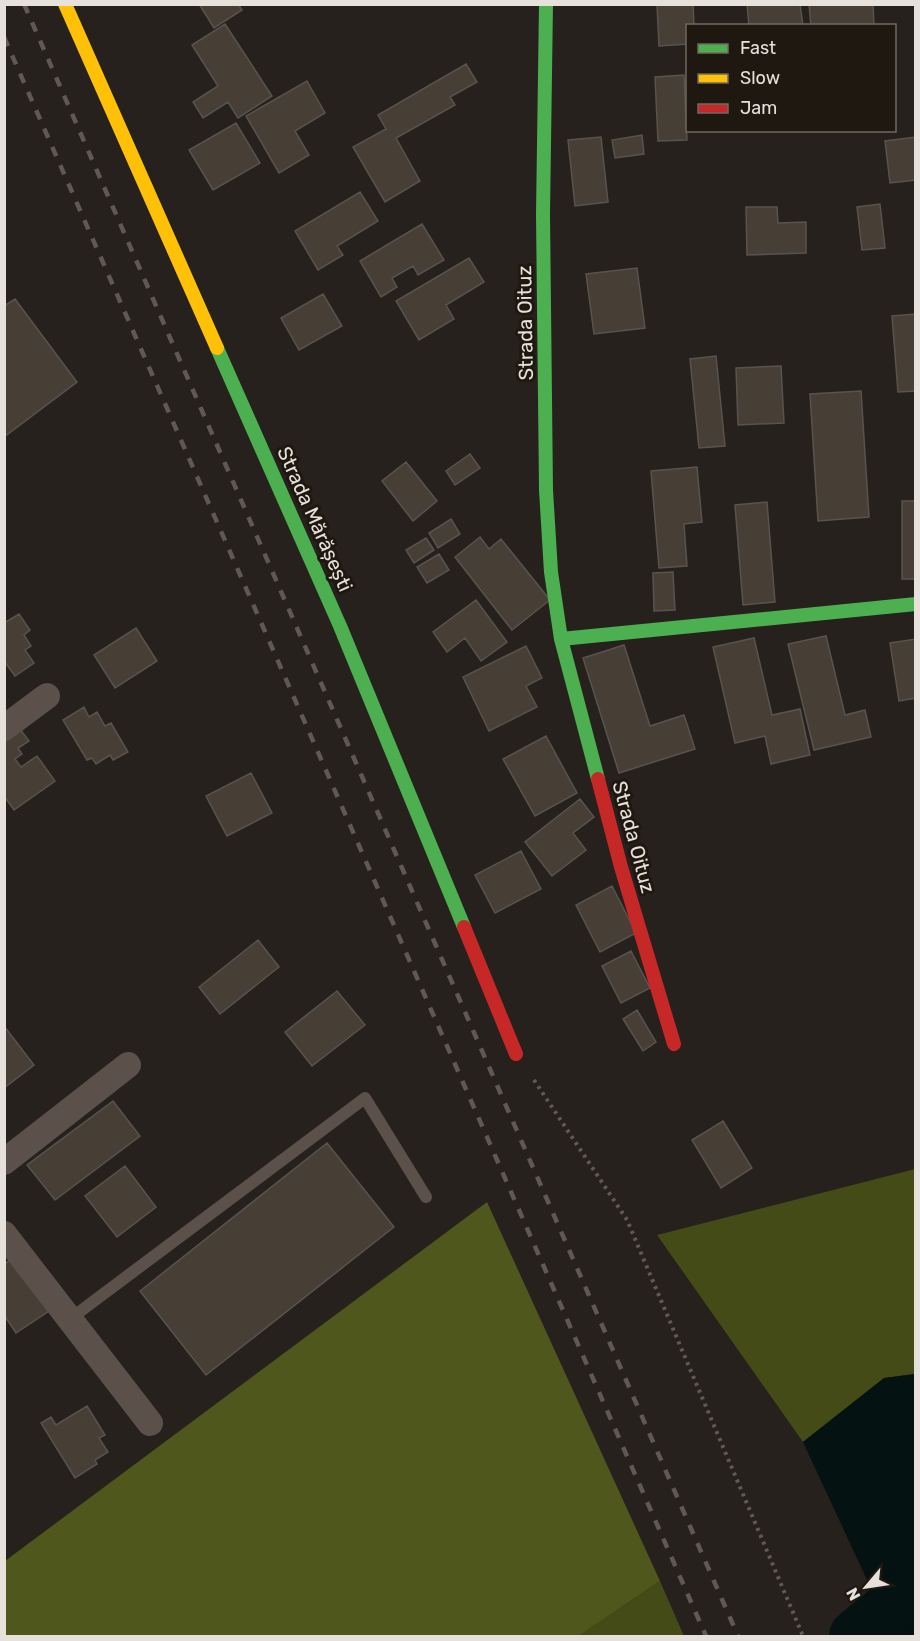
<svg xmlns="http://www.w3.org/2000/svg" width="920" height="1641" font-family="Rubik,sans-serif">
  <rect width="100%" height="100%" fill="#26211c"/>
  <!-- green -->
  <path fill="#444b16" d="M915 1169V1374L884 1378 803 1442 657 1235Z
    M660 1581 684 1636H579Z"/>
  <!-- forest -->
  <path fill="#50571d" d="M487 1202 660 1581 579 1636H5V1561Z"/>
  <!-- water -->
  <path fill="#051212" d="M915 1374V1636H893L803 1442 884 1378Z"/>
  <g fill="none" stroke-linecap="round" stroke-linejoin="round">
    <!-- river -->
    <path stroke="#051212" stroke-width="54" d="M856 1636 916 1587"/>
  </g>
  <!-- building -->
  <path fill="#473f36" stroke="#58534f" stroke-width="1.5" d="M199 4H238L242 10 214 28Z
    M657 4H693L694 26H688V44L659 46Z
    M747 4H800L803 26H749Z
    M809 4H873L874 26H811Z
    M225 24 272 96 238 118 228 102 203 118 193 102 218 86 192 45Z
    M466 64 477 82 450 97 455 105 396 138 420 181 385 202 353 147 386 129 378 115Z
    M684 75 687 140 658 141 655 77Z
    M307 81 325 113 295 131 309 155 279 173 246 116Z
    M236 123 260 163 213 190 189 150Z
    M642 135 644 154 615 158 612 140Z
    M601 137 608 202 575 206 568 140Z
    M916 137V180L890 183 885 141Z
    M360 192 378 221 337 246 343 255 318 270 295 231Z
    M880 204 885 248 862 250 857 207Z
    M746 207H777L778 223 806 222V253L747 255Z
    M422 224 444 260 418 275 413 266 392 278 397 287 381 297 360 261Z
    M469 258 484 282 446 305 454 319 419 340 396 301Z
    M637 268 645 328 594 334 586 274Z
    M323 294 342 326 299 350 281 318Z
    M15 299 77 382 4 437V306Z
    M916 314V391L898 392 892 316Z
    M716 356 725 446 699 448 690 359Z
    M781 366 784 423 738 425 736 368Z
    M861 391 869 517 818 521 810 394Z
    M470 454 480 468 455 485 446 471Z
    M406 462 437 501 413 521 382 481Z
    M697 467 702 522 684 524 687 566 659 568 651 471Z
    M902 501H916V579H902Z
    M767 502 775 602 743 605 735 505Z
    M451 519 460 534 438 548 429 533Z
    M480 537 489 549 501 539 550 600 512 630 455 557Z
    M426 538 434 550 414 563 406 550Z
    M439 554 449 570 427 583 417 567Z
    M673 572 675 610 654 611 653 573Z
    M476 600 507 642 481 661 465 638 447 652 433 632Z
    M19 614 30 630 24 635 31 646 25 650 34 663 15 676 4 661V623Z
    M136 628 157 661 115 688 94 655Z
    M826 636 845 715 865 710 871 737 814 750 788 644Z
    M754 638 772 715 800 709 810 755 771 764 765 736 735 743 713 647Z
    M916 639V698L899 701 890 643Z
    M624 645 650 726 684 715 695 749 619 773 583 658Z
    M526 646 542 678 526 686 537 707 489 731 463 677Z
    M84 707 89 717 97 712 105 726 111 723 128 752 113 760 110 755 96 764 92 758 87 760 63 720Z
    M20 729 29 741 18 748 22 754 15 759 21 767 37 756 55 781 14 810 4 796V740Z
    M546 736 577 793 535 816 503 759Z
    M251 773 272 813 227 836 206 796Z
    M580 799 594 817 573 833 586 850 552 876 525 842Z
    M521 851 541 889 495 913 475 875Z
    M612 886 636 933 600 952 576 905Z
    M258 940 279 967 220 1014 199 987Z
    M631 951 650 988 621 1003 602 966Z
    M337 991 365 1025 312 1066 285 1032Z
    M637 1010 656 1042 643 1051 623 1019Z
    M4 1026 34 1065 4 1088Z
    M113 1101 140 1136 55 1200 27 1165Z
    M723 1121 752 1168 721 1188 692 1140Z
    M327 1143 394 1227 206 1375 140 1291Z
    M125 1166 156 1207 117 1237 85 1196Z
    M15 1257 49 1311 16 1333 4 1315V1264Z
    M87 1406 105 1435 99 1438 108 1452 95 1460 97 1464 75 1478 41 1423 51 1417 56 1425Z"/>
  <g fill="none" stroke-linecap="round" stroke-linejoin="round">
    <!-- path -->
    <path stroke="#605954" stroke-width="4" stroke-dasharray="3 4.5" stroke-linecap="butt" d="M534 1080 627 1220 803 1636"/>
    <!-- lane -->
    <path stroke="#5b514a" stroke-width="12" d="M70 1319 365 1098 426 1197"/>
    <!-- street -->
    <path stroke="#5b514a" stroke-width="26" d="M4 728 47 696
      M4 1162 128 1065
      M4 1234 150 1423"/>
    <!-- fast -->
    <path stroke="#4caf50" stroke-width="14" d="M546 4 543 214 546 490 551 572 561 639 598 779
      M217 348 340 626 464 927
      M561 639 916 604"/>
    <!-- slow -->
    <path stroke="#ffc107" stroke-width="14" d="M65 4 217 348"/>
    <!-- jam -->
    <path stroke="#c62828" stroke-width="14" d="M598 779 621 867 674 1044
      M464 927 516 1054"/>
    <!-- rail -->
    <path stroke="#5f5853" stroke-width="4.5" stroke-dasharray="10 10" stroke-linecap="butt" d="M24 4 738 1636
      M4 37 706 1636"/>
  </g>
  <g text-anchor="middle" stroke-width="6" stroke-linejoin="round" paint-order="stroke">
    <!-- street labels -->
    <g font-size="20" fill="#e7e1dc" stroke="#1f1810">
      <text transform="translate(525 323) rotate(-91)" y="7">Strada Oituz</text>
      <text transform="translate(315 519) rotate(66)" y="7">Strada Mărășești</text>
      <text transform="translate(634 837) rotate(75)" y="7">Strada Oituz</text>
    </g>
  </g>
  <!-- border -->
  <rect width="920" height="1641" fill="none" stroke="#e7e1dc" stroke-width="12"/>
  <!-- legend -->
  <rect x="686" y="24" width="210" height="108" fill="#1f1810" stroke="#6f6862" stroke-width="1.5"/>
  <rect x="698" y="44" width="30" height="9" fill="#4caf50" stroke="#6f6862" stroke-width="1.5"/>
  <text x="740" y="54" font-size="18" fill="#e7e1dc">Fast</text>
  <rect x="698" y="74" width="30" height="9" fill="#ffc107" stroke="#6f6862" stroke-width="1.5"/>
  <text x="740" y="84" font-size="18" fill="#e7e1dc">Slow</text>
  <rect x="698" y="104" width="30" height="9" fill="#c62828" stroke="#6f6862" stroke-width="1.5"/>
  <text x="740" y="114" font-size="18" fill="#e7e1dc">Jam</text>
  <!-- north arrow -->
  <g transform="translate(866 1587) rotate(241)" stroke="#1f1810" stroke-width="4.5" paint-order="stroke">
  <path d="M0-4.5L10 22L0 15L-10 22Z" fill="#e7e1dc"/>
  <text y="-9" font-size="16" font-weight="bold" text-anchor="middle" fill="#e7e1dc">N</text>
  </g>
</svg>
